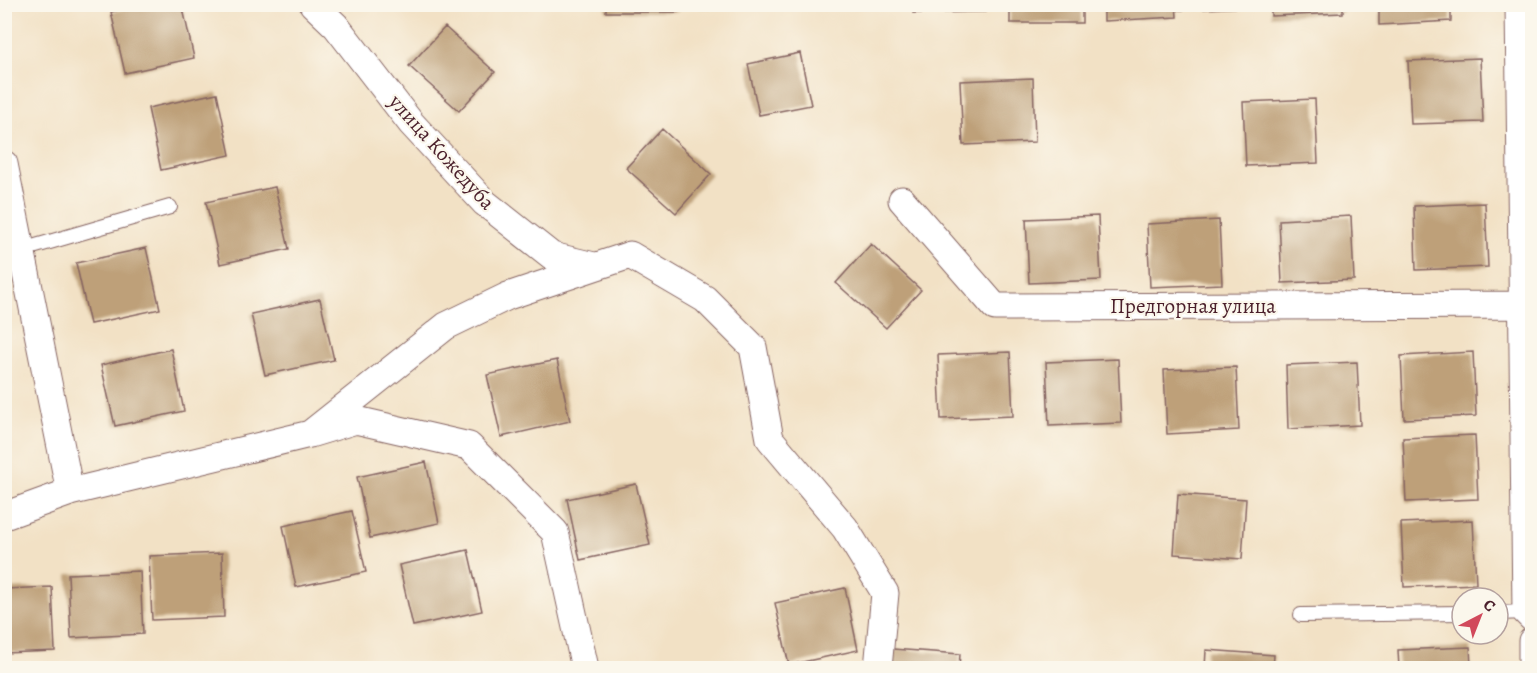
<svg xmlns="http://www.w3.org/2000/svg" width="1537" height="673" font-family="Alegreya,serif">
  <rect width="100%" height="100%" fill="#fbf7ec"/>
  <filter id="ink" filterUnits="userSpaceOnUse"><feTurbulence type="fractalNoise" baseFrequency=".0167" numOctaves="2"/><feDisplacementMap in="SourceGraphic" scale="12" xChannelSelector="R" yChannelSelector="G"/><feConvolveMatrix kernelMatrix="1 2 1 2 8 2 1 2 1" color-interpolation-filters="sRGB"/></filter>
  <filter id="wash" filterUnits="userSpaceOnUse"><feTurbulence type="fractalNoise" baseFrequency=".008" numOctaves="4" result="noise"/><feDisplacementMap in="SourceGraphic" scale="24" xChannelSelector="R" yChannelSelector="G"/><feGaussianBlur stdDeviation="1.35" result="paint"/><feColorMatrix in="noise" values="0 0 0 0 0 0 0 0 0 0 0 0 0 0 0 0 0 1.4 0 .05"/><feComposite in="paint" operator="in"/></filter>
  <g filter="url(#wash)">
    <rect width="100%" height="100%" fill="#f2e1c5"/>
    <g id="blocks">
      <!-- building -->
      <path fill="#bea079" d="M145 4H182L194 58 125 73 111 12Z
        M606 4H678V12H606Z
        M698 4H770V7L698 8Z
        M804 4H876V7L804 8Z
        M913 4H985V12L913 13Z
        M1010 4H1082V23H1010Z
        M1104 4H1176L1177 17 1104 21Z
        M1179 4H1251V7L1179 10Z
        M1271 4H1343V13L1271 16Z
        M1379 4H1451V21L1379 25Z
        M445 27 495 72 459 111 409 66Z
        M800 53 811 105 759 115 748 64Z
        M1480 58 1483 122 1411 124 1408 61Z
        M1033 78 1035 142 963 145 960 81Z
        M217 93 230 155 161 170 148 108Z
        M1315 99 1318 163 1246 166 1243 102Z
        M662 129 711 174 676 213 626 168Z
        M275 187 289 249 220 264 206 202Z
        M1485 203 1488 267 1416 270 1414 206Z
        M1098 216 1101 280 1029 283 1026 219Z
        M1351 216 1354 280 1282 283 1279 220Z
        M1219 220 1222 284 1150 287 1147 224Z
        M871 244 921 290 886 328 836 283Z
        M146 248 160 309 90 324 76 263Z
        M320 299 334 360 265 375 251 314Z
        M171 349 184 411 115 426 101 365Z
        M1010 352 1013 416 941 419 938 355Z
        M1473 352 1476 416 1404 419 1401 356Z
        M1118 359 1121 423 1049 426 1046 362Z
        M557 360 570 421 501 437 487 375Z
        M1357 362 1360 425 1288 429 1286 365Z
        M1236 367 1239 430 1167 434 1164 370Z
        M1475 435 1478 499 1406 502 1403 438Z
        M426 462 439 523 370 538 357 477Z
        M636 484 650 545 580 560 567 499Z
        M1178 494 1246 499 1242 559 1174 554Z
        M352 511 366 572 296 587 283 526Z
        M1473 520 1476 584 1404 587 1401 523Z
        M468 550 482 611 413 626 399 565Z
        M222 553 224 617 152 620 149 556Z
        M140 571 143 634 71 638 68 574Z
        M52 587 55 651 4 653V589Z
        M845 588 858 650 789 665 775 603Z
        M1470 647 1471 668H1399L1398 650Z
        M892 649 960 654 959 668H890Z
        M1206 650 1274 655 1273 668H1205Z"/>
    </g>
  </g>
  <g filter="url(#ink)">
    <use href="#blocks" fill-opacity="0" stroke="#856361" stroke-width="1.5"/>
    <g fill="none" stroke-linecap="round" stroke-linejoin="round">
      <defs>
        <path id="service" d="M22 250 170 207
          M1498 613 1526 612
          M1301 615 1462 613"/>
        <path id="minor" d="M313 4 336 26 411 123 485 203 552 256 594 266
          M1519 4 1526 612 1532 618
          M4 164 70 492 4 516
          M902 200 995 307 1532 305
          M310 434 446 326 508 296 630 255 705 299 753 347 770 439 845 528 885 593 878 668
          M70 492 310 434 356 420 469 446 555 532 585 668
          M1532 668V641"/>
      </defs>
      <!-- service casing -->
      <use href="#service" stroke="#856361" stroke-width="16"/>
      <!-- minor casing -->
      <use href="#minor" stroke="#856361" stroke-width="29"/>
      <!-- service -->
      <use href="#service" stroke="#fff" stroke-width="14"/>
      <!-- minor -->
      <use href="#minor" stroke="#fff" stroke-width="27"/>
    </g>
  </g>
  <g text-anchor="middle" stroke-width="4.5" stroke-linejoin="round" paint-order="stroke">
    <!-- street labels -->
    <g font-size="21" fill="#4a1f2b" stroke="#fbf7ec">
      <text transform="translate(442 152) rotate(48)" y="7">улица Кожедуба</text>
      <text x="1193" y="313">Предгорная улица</text>
    </g>
  </g>
  <!-- margin -->
  <rect width="1537" height="673" fill="none" stroke="#fbf7ec" stroke-width="24"/>
  <!-- north arrow -->
  <g transform="translate(1480 616) rotate(42)"><circle r="28" fill="#fbf7ec" stroke="#b4a19f" stroke-width="1.5"/>
  <path d="M0-4.5L10 22L0 15L-10 22Z" fill="#d1495b"/>
  <text y="-9" font-size="16" font-weight="bold" text-anchor="middle" fill="#4a1f2b">С</text>
  </g>
</svg>
